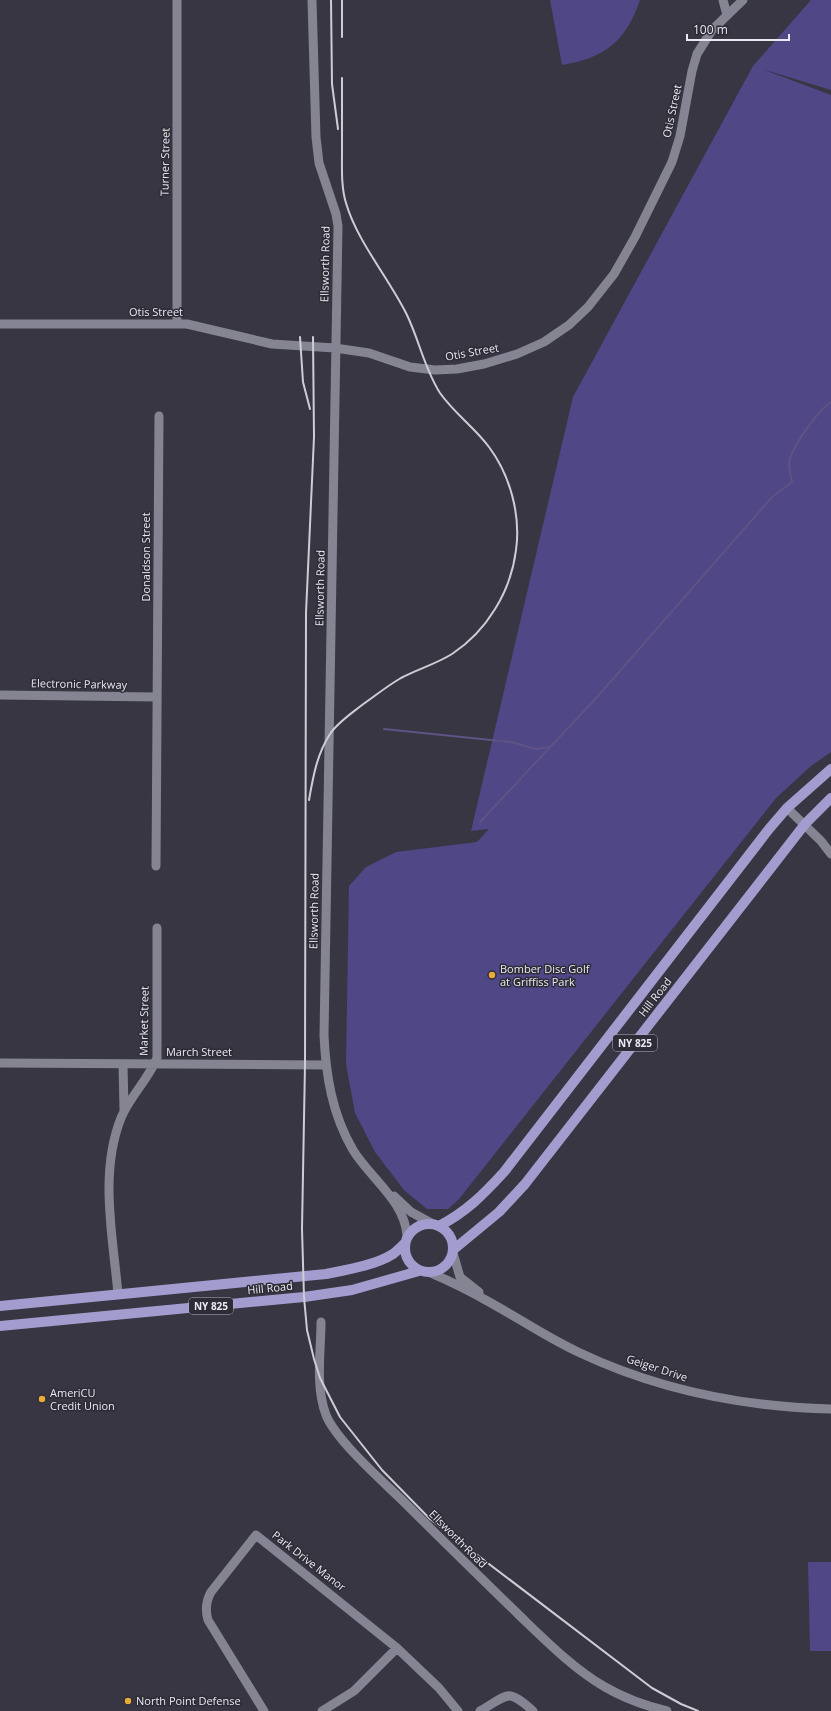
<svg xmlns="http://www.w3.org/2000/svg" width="831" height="1711" font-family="'Open Sans',sans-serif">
  <rect width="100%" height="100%" fill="#373642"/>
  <!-- green -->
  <path fill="#504787" d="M550 0H640C626 41 605 58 562 65Z
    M811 0H831V90L762 69 831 95V752L811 766 776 798 459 1199 448 1209H427L404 1190 375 1152 355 1113 346 1064 349 886 366 867 396 852 477 842 489 829 471 831 573 397 753 66Z
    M808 1562H831V1651H810Z"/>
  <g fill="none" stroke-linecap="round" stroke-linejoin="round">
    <!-- stream -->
    <path stroke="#5f5284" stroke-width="2" d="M384 729 511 742 536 749 549 747
      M480 822 598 696 772 497 792 482C791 476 789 469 789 463 790 449 819 409 831 402"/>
    <!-- minor -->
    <path stroke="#858492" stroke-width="9" d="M312 0 316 137 319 163 336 214 338 226 324 1036C326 1076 332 1114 353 1150 370 1178 405 1201 407 1236
      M723 0 727 15
      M0 324H187L272 344 335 348 369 353 410 367 435 370 457 369 484 364 517 354 544 342 569 325 588 307 614 274 635 237 672 162 680 136 692 71 697 54 712 30 743 0
      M177 324V0
      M0 695 157 697
      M787 808 821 841 831 854
      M156 866 159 416
      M0 1063 326 1065
      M123 1064 124 1110
      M394 1196 411 1212 433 1224
      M453 1253 460 1277 479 1292
      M431 1273C452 1282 472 1292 491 1303 520 1319 548 1338 578 1352 658 1390 744 1407 831 1409
      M118 1294C113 1237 99 1173 121 1118 130 1096 148 1080 157 1058V928
      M321 1322C321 1351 315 1386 326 1415 337 1442 385 1483 407 1505 445 1543 483 1580 521 1617 547 1642 574 1669 605 1687 624 1698 646 1706 667 1711
      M264 1711 208 1620C205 1610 206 1601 211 1592L256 1535 397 1648 439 1688 458 1711
      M322 1711 354 1691 397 1648
      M480 1711C508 1695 507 1687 533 1711"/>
    <!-- major -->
    <path stroke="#a29dce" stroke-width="10" d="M405 1248a24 24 0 1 1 48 0a24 24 0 1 1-48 0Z
      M439 1226C466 1212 483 1195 504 1172L769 829 787 808 831 769
      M453 1250 499 1212 525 1184 774 864 805 824 831 798
      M0 1306 326 1274C346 1270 376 1265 393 1254 397 1251 401 1247 405 1243
      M0 1326 304 1297 352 1290 419 1271"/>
    <!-- rail -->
    <path stroke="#cdcdd6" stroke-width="2" d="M331 0 332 84 338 129
      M342 0V37
      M300 337 303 382 310 409
      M313 337 314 437 306 613 305 1064 302 1229 304 1297 307 1330 314 1359 320 1378 340 1417 382 1470 430 1519 652 1688 681 1704 698 1711
      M309 800C313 777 317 754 330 734 337 723 352 713 362 705 375 696 387 686 401 678 418 669 436 664 452 654 487 631 511 591 516 550 521 515 510 475 489 447 475 428 454 413 440 393 424 368 419 339 406 313 388 277 357 241 346 203 341 187 342 168 342 151 342 127 342 102 342 78"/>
  </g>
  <!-- markers -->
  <g fill="#e9ab38" stroke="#2d2c37" stroke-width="1.5">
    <circle cx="492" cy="975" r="4"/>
    <circle cx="42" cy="1399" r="4"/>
    <circle cx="128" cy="1701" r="4"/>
  </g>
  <g text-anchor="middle" stroke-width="3" stroke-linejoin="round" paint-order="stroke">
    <!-- shield labels -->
    <g fill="#2d2c37" stroke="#b1b0b9" stroke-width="1">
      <rect x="613" y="1035" width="44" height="16" rx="3"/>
      <rect x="189" y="1298" width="44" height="16" rx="3"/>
    </g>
    <g font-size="10" font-weight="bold" fill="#e9e9f1">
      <text x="635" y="1047">NY 825</text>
      <text x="211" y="1310">NY 825</text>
    </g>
    <!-- street labels -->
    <g font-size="11" fill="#e9e9f1" stroke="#2d2c37">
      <text transform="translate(672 111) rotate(-78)" y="4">Otis Street</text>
      <text transform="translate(165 162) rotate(-89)" y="4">Turner Street</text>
      <text transform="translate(325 264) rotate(-89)" y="4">Ellsworth Road</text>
      <text x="156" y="316">Otis Street</text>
      <text transform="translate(472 352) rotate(-10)" y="4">Otis Street</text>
      <text transform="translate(146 557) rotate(-90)" y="4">Donaldson Street</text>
      <text transform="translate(320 588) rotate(-89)" y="4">Ellsworth Road</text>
      <text transform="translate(79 684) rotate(1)" y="4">Electronic Parkway</text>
      <text transform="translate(314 911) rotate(-89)" y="4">Ellsworth Road</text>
      <text transform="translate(655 997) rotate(-52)" y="4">Hill Road</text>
      <text transform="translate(144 1021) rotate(-89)" y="4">Market Street</text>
      <text x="199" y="1056">March Street</text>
      <text transform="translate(270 1288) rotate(-6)" y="4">Hill Road</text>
      <text transform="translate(657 1368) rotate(18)" y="4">Geiger Drive</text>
      <text transform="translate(458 1539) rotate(45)" y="4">Ellsworth Road</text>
      <text transform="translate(309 1561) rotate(38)" y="4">Park Drive Manor</text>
    </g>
    <!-- poi labels -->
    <g font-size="11" fill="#e9e9f1" stroke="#2d2c37" text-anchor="start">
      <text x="500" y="973">Bomber Disc Golf<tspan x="500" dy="13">at Griffiss Park</tspan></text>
      <text x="50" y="1397">AmeriCU<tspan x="50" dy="13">Credit Union</tspan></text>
      <text x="136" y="1705">North Point Defense</text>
    </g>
  </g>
  <!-- scale -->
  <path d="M687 34v6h102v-6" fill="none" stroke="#e9e9f1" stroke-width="2"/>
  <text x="693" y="34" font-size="12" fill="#e9e9f1" stroke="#2d2c37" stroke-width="3" paint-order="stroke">100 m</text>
</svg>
